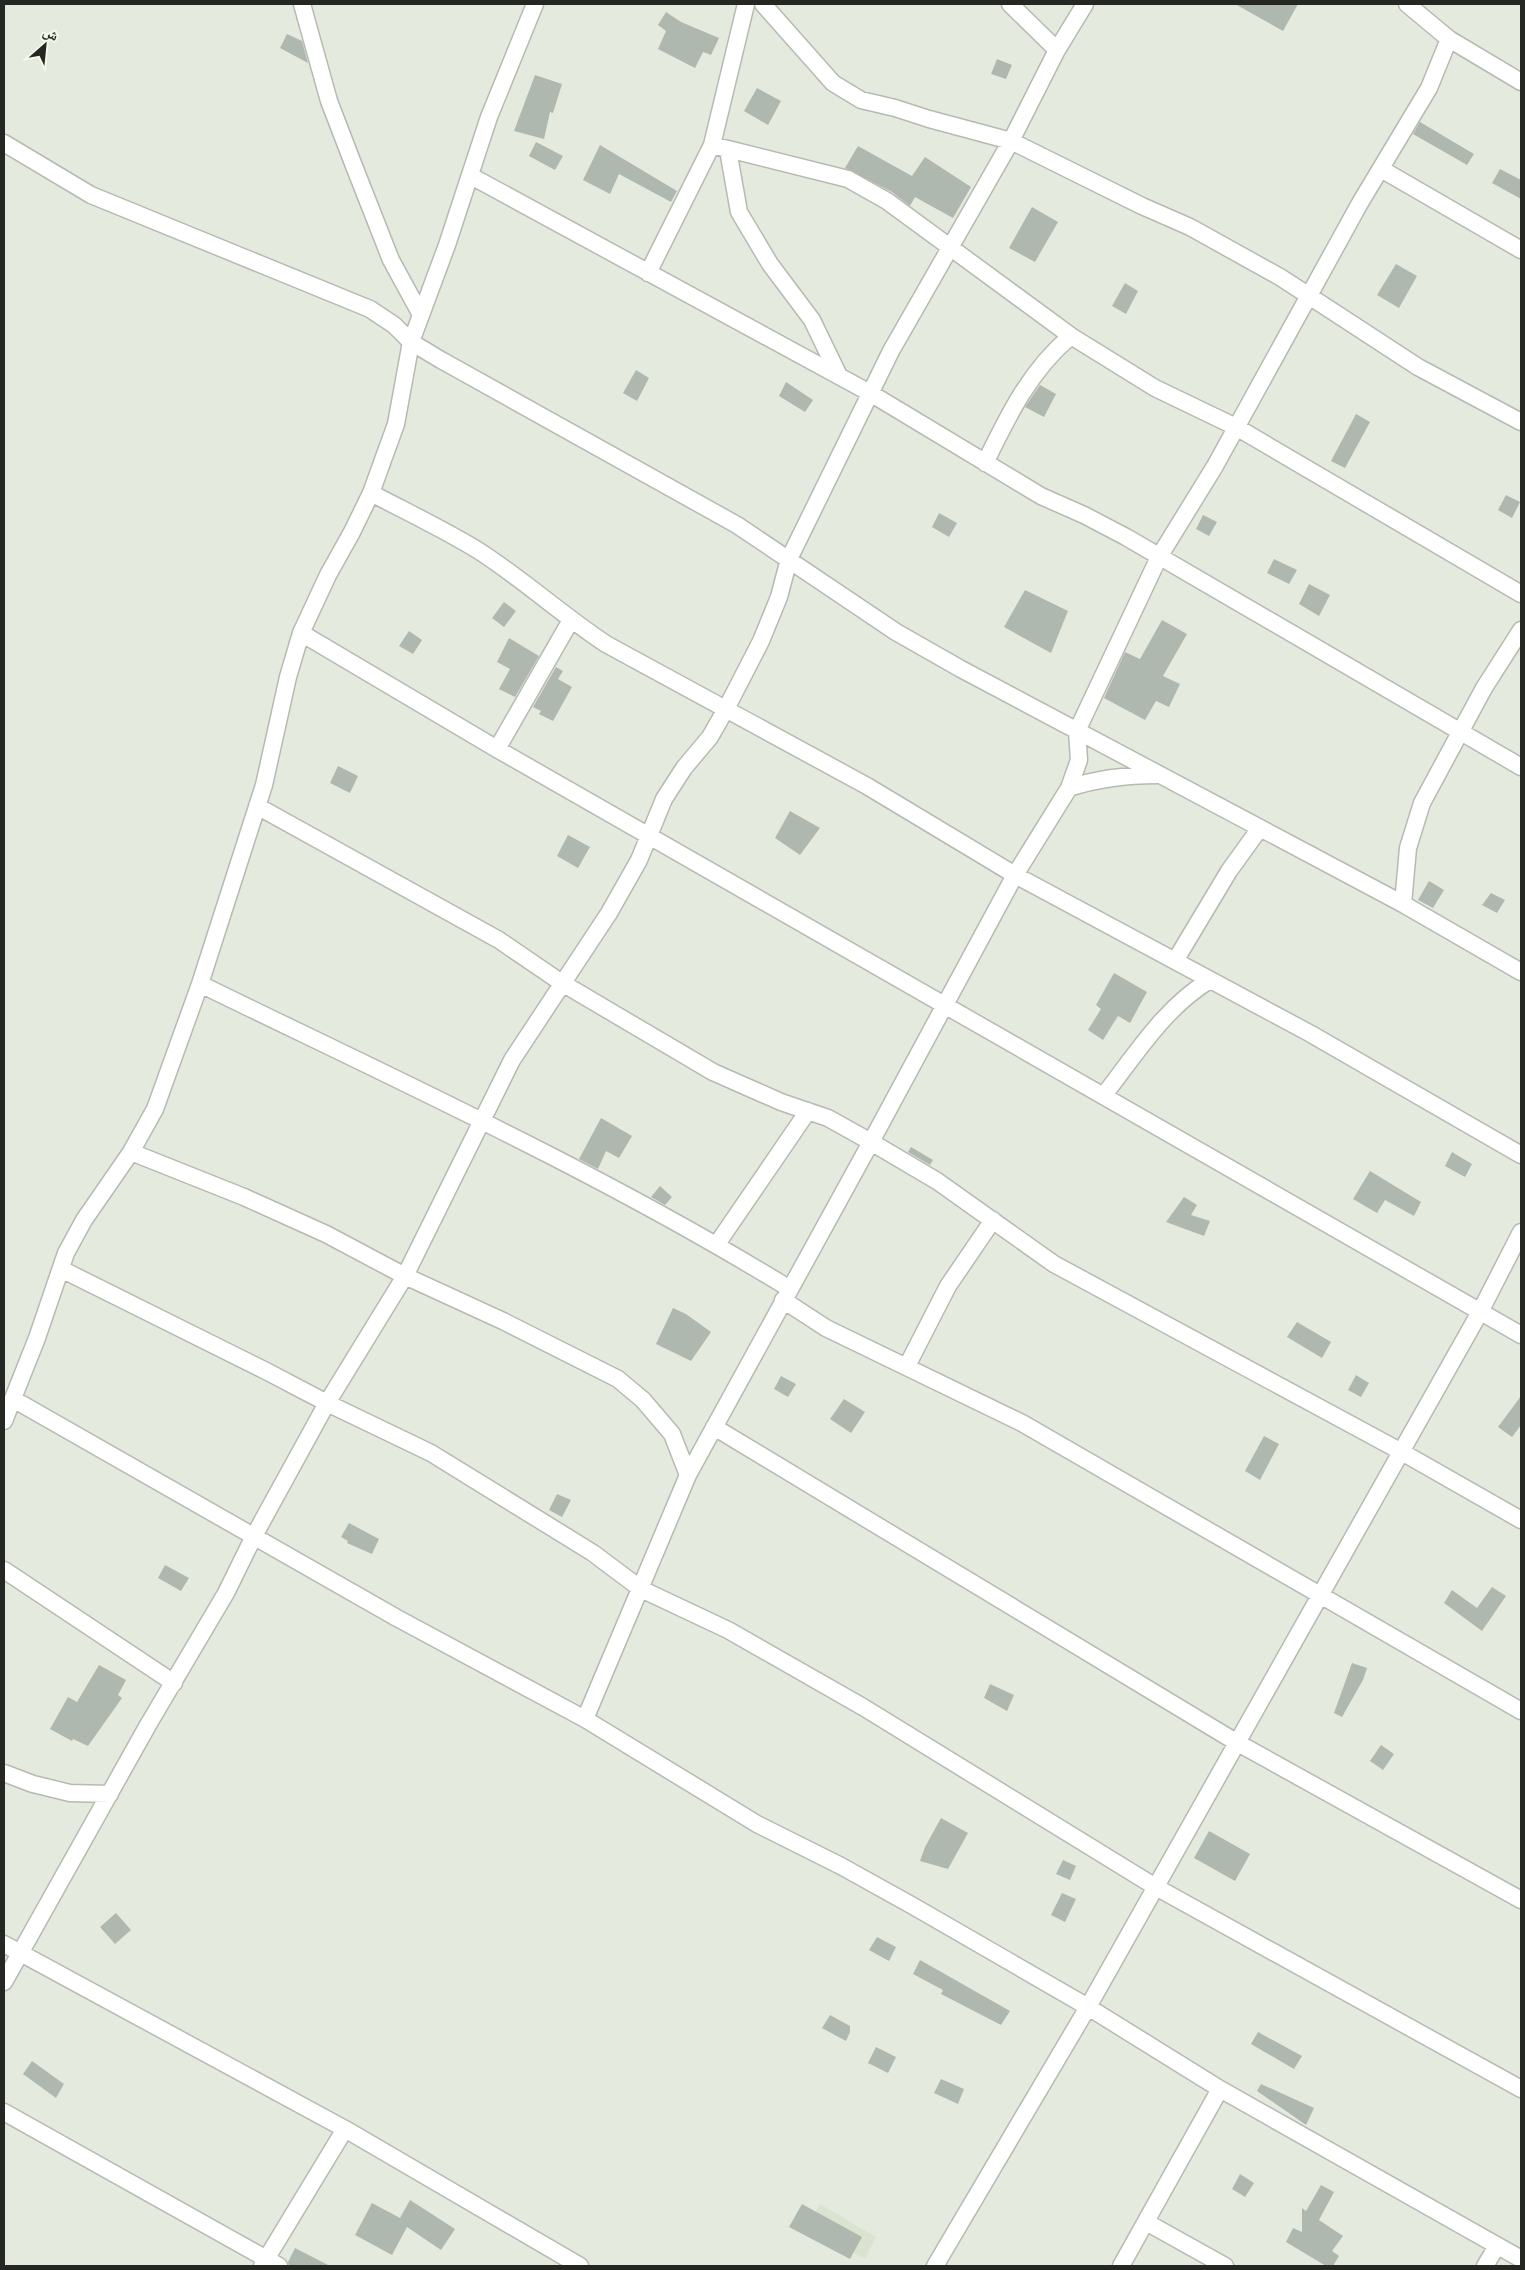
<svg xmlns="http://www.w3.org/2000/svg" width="1525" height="2270" font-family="'Libre Baskerville','Noto Naskh Arabic',serif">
  <rect width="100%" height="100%" fill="#e5eadf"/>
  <!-- built -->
  <path fill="#dae2d0" d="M820 2204 876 2237 865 2259 805 2228Z"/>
  <!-- building -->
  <path fill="#afb8af" d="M1235 4H1298L1283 31Z
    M666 12 681 22 719 38 711 55 703 52 695 68 658 49 666 31 658 25Z
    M287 34 302 41 308 63 280 48Z
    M997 59 1012 65 1006 79 991 74Z
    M535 75 562 84 553 113 550 112 544 139 514 131Z
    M757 88 781 101 768 125 744 111Z
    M1420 122 1474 154 1467 165 1413 134Z
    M536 142 563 156 555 170 529 156Z
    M600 145 677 191 671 202 619 174 610 194 583 180Z
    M858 146 912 176 925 157 971 187 953 218 915 197 910 206 892 192 845 168Z
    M1500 169 1521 180V199L1492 183Z
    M1032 207 1058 222 1035 262 1009 248Z
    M1396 264 1417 276 1399 308 1377 295Z
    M1125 283 1138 291 1126 314 1112 306Z
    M636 370 649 378 637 401 623 393Z
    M786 382 813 400 805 412 779 396Z
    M1040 385 1056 394 1044 417 1025 407Z
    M1356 414 1370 422 1345 468 1331 461Z
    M1506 495 1520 502 1512 518 1498 510Z
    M939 513 957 523 949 537 932 527Z
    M1203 515 1217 522 1209 536 1196 529Z
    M1274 559 1297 570 1289 584 1267 573Z
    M1309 584 1330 595 1319 616 1299 604Z
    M1025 590 1068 611 1051 653 1004 627Z
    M504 602 516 611 504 627 492 618Z
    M1162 620 1187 634 1163 676 1180 684 1169 707 1156 701 1145 720 1104 698 1125 652 1140 659Z
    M409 631 422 640 413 654 399 646Z
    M509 638 539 656 515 697 499 689 510 669 497 662Z
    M556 667 563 671 558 679 572 687 553 721 539 714 541 711 533 707Z
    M338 766 358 776 350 793 330 783Z
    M790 811 820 828 800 855 775 838Z
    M568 835 590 847 578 868 557 856Z
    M1429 881 1444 890 1433 908 1418 900Z
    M1491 893 1505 900 1497 913 1482 905Z
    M1114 973 1147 992 1130 1023 1118 1016 1103 1040 1088 1030 1101 1009 1096 1005Z
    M601 1118 632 1136 619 1158 606 1151 598 1169 579 1159Z
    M911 1147 933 1160 930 1165 908 1152Z
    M1452 1152 1472 1164 1465 1177 1445 1166Z
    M1370 1171 1421 1202 1414 1216 1385 1200 1377 1213 1353 1199Z
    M660 1186 672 1197 665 1205 651 1197Z
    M1184 1197 1197 1205 1191 1215 1210 1221 1204 1236 1166 1222Z
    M673 1308 686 1314 711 1332 691 1361 656 1344Z
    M1297 1322 1331 1342 1322 1358 1287 1337Z
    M1356 1375 1369 1383 1361 1397 1348 1390Z
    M781 1376 796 1384 788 1397 774 1389Z
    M1521 1396V1425L1512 1437 1498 1427Z
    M844 1399 865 1412 851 1433 830 1419Z
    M1264 1436 1279 1444 1260 1480 1245 1471Z
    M557 1494 571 1500 562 1517 549 1510Z
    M349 1523 379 1539 372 1554 347 1543 348 1541 341 1537Z
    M165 1565 189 1578 181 1591 158 1578Z
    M1492 1587 1506 1596 1482 1631 1444 1603 1452 1590 1477 1608Z
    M1352 1663 1367 1668 1363 1680 1342 1717 1334 1713Z
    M99 1665 126 1680 118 1695 122 1698 88 1746 73 1739 72 1741 50 1729 68 1697 77 1702Z
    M990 1684 1014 1695 1007 1711 984 1698Z
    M1381 1745 1394 1754 1383 1770 1370 1761Z
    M941 1818 968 1833 948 1869 920 1861 925 1847Z
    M1209 1831 1250 1854 1235 1881 1194 1858Z
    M1063 1860 1076 1866 1070 1880 1056 1874Z
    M1062 1893 1076 1899 1065 1922 1051 1915Z
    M116 1913 131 1930 115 1944 100 1927Z
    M877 1937 896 1947 889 1961 869 1950Z
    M920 1960 1010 2011 1001 2025 941 1994 943 1990 913 1974Z
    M830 2015 850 2026V2032L846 2041 822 2028Z
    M1258 2032 1302 2056 1294 2069 1251 2044Z
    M876 2047 896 2057 888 2073 868 2063Z
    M32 2061 64 2084 56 2098 23 2074Z
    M941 2079 964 2089 958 2104 934 2093Z
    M1261 2084 1314 2108 1306 2125 1257 2091Z
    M1240 2174 1254 2183 1245 2197 1232 2189Z
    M1321 2185 1334 2192 1319 2220 1343 2236 1332 2251 1339 2256 1333 2266H1326L1286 2242 1293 2228 1302 2232V2208L1306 2211Z
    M410 2200 455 2229 441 2250 407 2227 392 2255 355 2235 372 2203 400 2218Z
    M802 2204 862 2237 850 2259 789 2227Z
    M295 2248 330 2266H289L288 2262Z"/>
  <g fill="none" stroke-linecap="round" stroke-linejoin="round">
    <defs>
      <path id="street" d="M302 4 329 101 354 166 391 260 421 315
        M763 4 833 83 861 100 895 108 929 119 1011 141 1142 206 1190 227 1280 277 1418 367 1521 422
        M1010 4 1057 50
        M1407 4 1449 39 1521 82
        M4 143 91 195 370 309 394 325 411 342 441 360 737 525 896 632 961 669 1403 904 1521 972
        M712 145 848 179 887 201 1071 336 1155 388 1236 427 1521 594
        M728 150 739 212 770 264 812 320 839 376
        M1381 169 1521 250
        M471 176 870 393 1041 496 1084 515 1126 537 1521 767
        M648 273 712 145 746 4
        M985 463C1008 416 1030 370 1071 336
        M371 493C407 512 445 530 479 551 524 580 562 615 606 644L867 786 1015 875 1311 1034 1521 1155
        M301 633 497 749 1521 1335
        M497 749 571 620
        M1069 788C1099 778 1126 775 1158 775
        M257 806 499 940 562 983 713 1072 781 1102 828 1118 871 1142 937 1181 1054 1264 1400 1451 1521 1520
        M1403 904 1408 848 1422 803 1484 688 1521 630
        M1175 961 1229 871 1260 828
        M200 984C399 1081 601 1173 790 1289
        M1104 1095C1136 1054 1165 1007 1210 980
        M131 1152 244 1197 326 1234 405 1276 503 1321 618 1379 643 1400 672 1434 688 1475
        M717 1244 808 1111
        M61 1269 266 1371 327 1403 431 1453 593 1553 641 1589 728 1630 863 1707 1154 1886 1521 2089
        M783 1300 826 1328 1022 1423 1521 1711
        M907 1366 948 1286 993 1220
        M13 1399 397 1618 585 1719 757 1824 841 1866 913 1906 1088 2007 1220 2089 1521 2259
        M4 1421 37 1338 66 1253 84 1220 131 1152 155 1109 200 984 264 785 288 677 301 633 328 575 352 532 371 493 396 424 411 342 447 245 489 117 535 4
        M714 1427 1236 1742 1521 1900
        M4 1570 174 1683
        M585 1719 688 1475 871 1142 1015 875 1069 788 1079 760 1077 731 1159 557 1215 466 1360 203 1429 88 1449 39
        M4 1773 33 1784 70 1793 110 1794
        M4 1944 345 2129 580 2266
        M4 1982 148 1725 226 1593 254 1536 327 1403 405 1276 512 1060 609 913 639 860 664 799 684 768 710 737 726 709 761 641 779 597 789 559 891 351 1011 141 1057 50 1085 4
        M4 2112 279 2266
        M1146 2222 1225 2266
        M262 2266 345 2129
        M935 2266 1088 2007 1480 1312 1521 1232
        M1121 2266 1220 2089
        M1485 2266 1497 2246"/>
    </defs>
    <!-- street casing -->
    <use href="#street" stroke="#b6bab0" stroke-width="19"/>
    <!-- street -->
    <use href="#street" stroke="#fff" stroke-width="16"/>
  </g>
  <!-- border -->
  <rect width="1525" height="2270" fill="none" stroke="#252723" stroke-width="10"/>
  <!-- north arrow -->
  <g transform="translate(45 45) rotate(27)" stroke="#f3f7ec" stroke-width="4" paint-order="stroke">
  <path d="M0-4L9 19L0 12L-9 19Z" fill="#252723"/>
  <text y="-8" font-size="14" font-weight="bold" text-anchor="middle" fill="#252723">ش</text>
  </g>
</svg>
